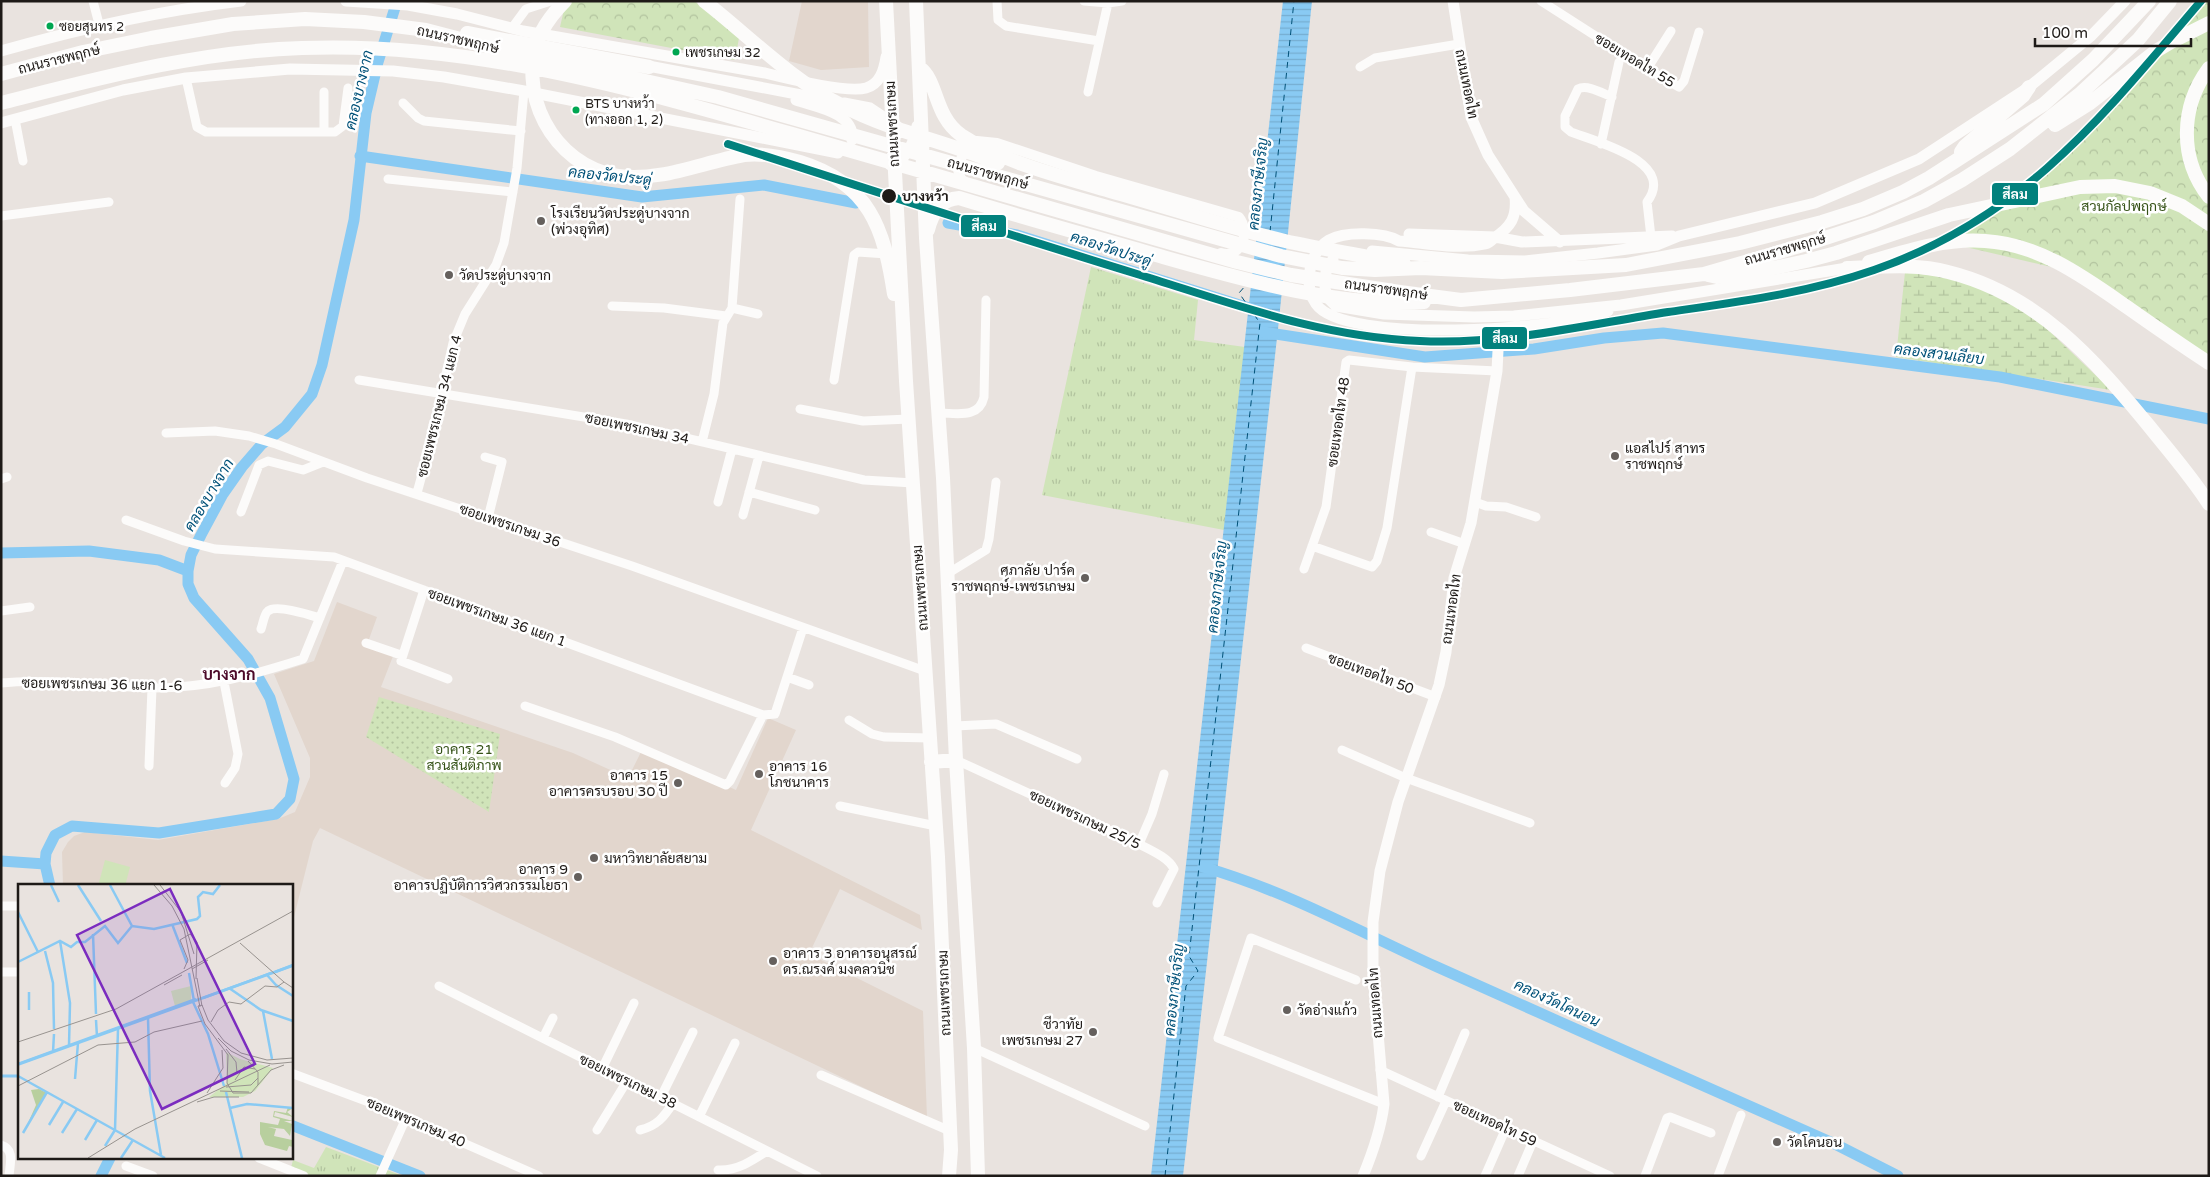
<svg xmlns="http://www.w3.org/2000/svg" width="2210" height="1177" font-family="'Varela Round',Sarabun,sans-serif">
  <defs>
    <pattern id="grass-tufts" width="24" height="20" patternUnits="userSpaceOnUse" patternTransform="scale(1.25)"><rect width="24" height="20" fill="#d0e4b9"/><path d="M3 7l-1-3M5 7V3M7 7l1-3M15 17l-1-3M17 17v-4M19 17l1-3" fill="none" stroke="#b2c39e"/></pattern>
    <pattern id="wetland-marsh" width="20" height="14" patternUnits="userSpaceOnUse" patternTransform="scale(1.25)"><rect width="20" height="14" fill="#d0e4b9"/><path d="M1 5h8M5 5V1M11 12h8M15 12V8" fill="none" stroke="#b2c39e"/></pattern>
    <pattern id="park-crowns" width="20" height="18" patternUnits="userSpaceOnUse" patternTransform="scale(1.25)"><rect width="20" height="18" fill="#d0e4b9"/><path d="M2 6a3 3 0 1 1 6 0M12 15a3 3 0 1 1 6 0" fill="none" stroke="#b2c39e"/></pattern>
    <pattern id="garden-dots" width="8" height="8" patternUnits="userSpaceOnUse" patternTransform="scale(1.25)"><rect width="8" height="8" fill="#d0e4b9"/><path d="M2 2h.1M6 6h.1" fill="none" stroke="#b2c39e" stroke-width="1.8" stroke-linecap="round"/></pattern>
    <pattern id="water-rules" width="6" height="5" patternUnits="userSpaceOnUse" patternTransform="scale(1.25)"><rect width="6" height="5" fill="#89caf3"/><path d="M0 2.5h6" fill="none" stroke="#76add0"/></pattern>
  </defs>
  <rect width="100%" height="100%" fill="#e9e3df"/>
  <!-- built -->
  <path fill="#e2d6cd" d="M802 1H868L869 67 821 70 789 61Z
    M337 602 377 617 368 642 395 651 381 687 573 753 628 778 643 748 736 790 768 718 796 730 751 830 920 915 922 930 840 889 809 954 923 1011 927 1118 320 828 313 841 291 929V886H63L62 852 68 842 74 836 85 832 158 840 278 819 295 812 310 777V758L274 674 314 661Z"/>
  <!-- grass -->
  <path fill="url(#grass-tufts)" d="M1091 267 1198 300 1194 340 1245 347 1224 530 1042 495Z
    M326 1147 403 1176H289L293 1160 314 1168Z"/>
  <!-- wetland -->
  <path fill="url(#wetland-marsh)" d="M1905 272 1952 278 2023 306 2111 390 1896 357Z"/>
  <!-- park -->
  <path fill="url(#park-crowns)" d="M566 1H694L723 22 739 38 735 60 560 27Z
    M2195 1H2209V358L2069 271 1944 242C1974 217 2007 196 2038 172 2096 126 2147 58 2195 1Z"/>
  <!-- garden -->
  <path fill="url(#garden-dots)" d="M379 697 500 734 489 812 366 737Z"/>
  <!-- pitch -->
  <path fill="#d0e4b9" d="M105 860 130 867 125 886H98Z"/>
  <!-- water -->
  <path fill="url(#water-rules)" d="M1283 1H1312L1278 329 1183 1176H1151Z"/>
  <g fill="none" stroke-linecap="round" stroke-linejoin="round">
    <!-- stream -->
    <path stroke="#89caf3" stroke-width="3" d="M1 1076H19"/>
    <!-- canal -->
    <path stroke="#89caf3" stroke-width="11" d="M360 156 642 197 764 185 856 203
      M948 223 1017 235 1262 312
      M1263 332 1425 357 1534 349 1604 338 1663 333 2000 377 2209 419
      M1 553 89 551 159 560 188 571
      M1 861 45 864
      M1203 867C1284 890 1358 931 1435 966 1568 1026 1702 1085 1835 1144L1898 1176
      M50 886 45 864 46 853 55 835 72 826 159 833 276 814 290 799 294 779 270 698 248 659 194 598 188 584V571L191 555 201 535 223 494 242 467 262 444 285 427 312 394 322 365 354 220 366 113 378 62 397 1
      M291 1125 420 1176
      M101 1176 110 1158"/>
    <!-- ferry -->
    <path stroke="#005178" stroke-width="1" stroke-dasharray="6 5" stroke-linecap="butt" d="M1270 232 1294 1
      M1165 1176 1186 986 1198 971 1189 956 1260 323 1239 293 1246 285"/>
    <!-- minor -->
    <path stroke="#fcfbfa" stroke-width="9" d="M93 1 99 24
      M997 1 998 20 1006 26 1099 41
      M1084 1 1108 3 1122 1
      M1541 1 1647 69 1679 87 1684 81 1699 32
      M512 28 526 9 551 1
      M1360 67 1375 58 1459 44
      M1647 69 1671 31
      M186 78 197 127 206 132H335L343 126 348 88
      M1088 92 1108 3
      M1612 97C1602 93 1587 84 1578 89L1565 116V127L1571 132C1597 142 1677 162 1647 202L1651 237
      M403 103 418 118 424 121 521 131
      M15 119 23 161
      M324 132V92
      M1601 144 1619 62
      M388 179 513 192
      M1 216 109 202
      M612 306 664 308 726 316
      M732 308 758 314
      M359 380 626 424 864 480 913 483
      M834 380 854 255 858 252 887 254
      M800 409 863 421 909 419
      M939 413C957 413 979 419 984 397L986 300
      M166 433 215 431 249 436 276 444 367 478 632 566 925 671
      M702 442 714 394 723 323 732 308 740 199
      M485 457 502 462 488 518
      M1 479 7 477
      M749 492 815 510
      M417 493 429 449 453 343 465 314 496 265 504 243 517 168 524 91
      M718 502 732 449
      M1475 502 1486 506 1506 507 1536 517
      M241 512 259 465 268 461 303 470 323 462
      M743 515 759 456
      M126 520 184 541 215 549 334 557 763 715 775 714 803 628
      M1431 532 1465 544
      M1312 546 1372 567 1377 561 1387 528 1412 367
      M1304 569 1326 507 1346 362 1349 360 1412 367 1497 371
      M947 574 986 550 989 539 996 482
      M424 590 401 661 448 679
      M1 611 30 607
      M261 629C263 624 264 614 268 611 276 604 310 615 320 618
      M366 643 401 655
      M1306 648 1436 697
      M787 677 809 685
      M224 682 238 754 235 768 225 783
      M1 683C52 678 103 687 154 688 207 688 253 675 303 659L343 561
      M525 706 615 737 726 785 730 781 763 715
      M849 720 872 734 884 737 930 738
      M955 726 996 724 1077 759
      M1342 750 1406 778 1530 823
      M956 760 1139 844C1150 850 1168 857 1174 869L1157 903
      M149 766 152 688
      M840 806 936 826
      M1139 844 1152 814 1164 774
      M1 906H19
      M1 972H19
      M1356 980 1251 938 1218 1038 1384 1104
      M439 986 817 1176
      M543 1038 553 1018
      M974 1048 1145 1126
      M602 1069 634 1003
      M1380 1070 1610 1176
      M291 1073 374 1104 539 1176
      M821 1075 950 1131
      M661 1097 693 1032
      M1438 1097 1465 1033
      M699 1117 735 1043
      M597 1130 627 1081
      M640 1130C657 1126 664 1117 673 1103
      M1 1145C15 1149 10 1164 9 1176
      M1421 1156 1446 1101
      M259 1158 304 1176
      M126 1166 153 1176
      M718 1170C737 1171 752 1161 767 1151
      M380 1176 406 1118
      M1485 1176 1506 1128
      M1518 1176 1533 1141
      M1645 1176 1667 1118 1670 1117 1711 1133
      M1718 1176 1741 1115"/>
    <!-- tertiary -->
    <path stroke="#fcfbfa" stroke-width="10" d="M977 141 997 143 1096 176 1239 217C1251 232 1241 259 1221 253
      M968 184 961 179 957 167 964 153 971 149"/>
    <!-- secondary -->
    <path stroke="#fcfbfa" stroke-width="11" d="M346 1 408 5 457 14 523 31 765 73C785 78 847 93 866 88 880 84 884 70 886 57
      M1453 1 1471 117 1488 155 1524 211 1560 242
      M1 51C82 28 157 11 241 1
      M643 65 828 100
      M796 100C816 107 855 112 852 140
      M844 103 870 108 897 126
      M1 123 123 90 186 78 290 69 393 71 444 77 524 91 838 153
      M890 165 894 166C908 155 914 143 917 126
      M1515 197C1517 217 1511 227 1494 238 1491 241 1489 243 1485 244 1458 250 1426 243 1399 241 1384 232 1345 231 1329 240 1309 252 1303 285 1316 304 1344 345 1564 330 1608 311
      M1409 234 1495 237 1522 242 1672 236
      M1372 251 1468 260 1525 261 1598 253 1657 245 1679 236 1815 203 1919 159 2029 87 2091 36 2125 1
      M1333 259 1326 272 1325 289 1328 298 1336 306 1384 314 1474 317 1514 316 1621 305 1847 268
      M1363 1176C1373 1152 1381 1129 1384 1104L1373 974V922L1380 871 1398 802 1439 685 1446 652 1454 578 1471 523 1497 371 1499 330"/>
    <!-- primary -->
    <path stroke="#fcfbfa" stroke-width="14" d="M565 1C556 10 548 20 542 31 513 91 553 166 618 176 660 182 703 162 744 155 762 153 783 157 800 162 869 183 884 228 894 294
      M704 1C749 36 790 79 841 105 890 131 947 142 998 163
      M886 1 906 381 938 857 951 1150 949 1176
      M916 1 926 238 943 478 956 760 974 1048 978 1176
      M467 33 649 67
      M920 68C938 81 934 116 961 135 1002 162 1063 177 1110 191 1168 207 1226 227 1285 241 1325 250 1365 255 1404 264
      M2209 68C2180 107 2179 159 2209 197
      M1 74 83 52 151 38 233 24 305 19 364 22 426 30 491 47 718 97 1281 256 1342 268 1375 270 1421 268 1502 272 1626 265 1740 243 1822 222 1863 209 1903 192 1929 178 2044 104 2093 60 2149 1
      M1 103C100 78 200 51 302 48 479 41 652 94 820 142 959 182 1098 222 1237 262L1291 275 1400 292 1461 300 1570 290 1704 274 1810 243 1874 222 1924 201 1962 180 2010 149 2081 93 2138 40 2170 1
      M2055 125 2090 103 2156 51 2171 42 2209 23
      M1961 152 1965 146 2023 96 2029 87
      M928 230C932 213 942 199 959 198 1024 218 1090 236 1156 255 1241 279 1335 307 1424 302
      M1869 262C1906 251 1945 238 1985 241 2039 244 2084 277 2127 307 2154 326 2181 345 2209 363
      M1847 268C1881 267 1915 263 1948 272 2037 294 2093 358 2149 426 2169 451 2191 476 2209 504
      M1708 275 1717 277 1746 274 1806 261 1836 253 1949 215 2080 187 2115 186 2150 193 2182 206 2209 224
      M931 762 956 760"/>
    <defs>
      <path id="metro-1" d="M728 144C864 188 1000 232 1137 274 1231 303 1320 337 1420 341 1505 345 1585 325 1668 312 1737 302 1808 293 1874 270 2024 218 2103 116 2201 1"/>
    </defs>
    <!-- metro-1 casing -->
    <use href="#metro-1" stroke="#fff" stroke-width="11"/>
    <!-- metro-1 -->
    <use href="#metro-1" stroke="#02817d" stroke-width="8"/>
  </g>
  <!-- markers -->
  <g fill="#00a651" stroke="#fff" stroke-width="2">
    <circle cx="50" cy="26" r="4.5"/>
    <circle cx="676" cy="52" r="4.5"/>
    <circle cx="576" cy="110" r="4.5"/>
  </g>
  <circle fill="#1e1a17" stroke="#fff" stroke-width="2" cx="889" cy="196" r="8"/>
  <g fill="#65605d" stroke="#fff" stroke-width="2">
    <circle cx="541" cy="221" r="5"/>
    <circle cx="449" cy="275" r="5"/>
    <circle cx="1615" cy="456" r="5"/>
    <circle cx="1085" cy="578" r="5"/>
    <circle cx="759" cy="774" r="5"/>
    <circle cx="678" cy="783" r="5"/>
    <circle cx="594" cy="858" r="5"/>
    <circle cx="578" cy="877" r="5"/>
    <circle cx="773" cy="961" r="5"/>
    <circle cx="1287" cy="1010" r="5"/>
    <circle cx="1093" cy="1032" r="5"/>
    <circle cx="1777" cy="1142" r="5"/>
  </g>
  <g text-anchor="middle" stroke-width="5" stroke-linejoin="round" paint-order="stroke">
    <!-- bus labels -->
    <g font-size="13" fill="#1e1a17" stroke="#fff" text-anchor="start">
      <text x="59" y="31">ซอยสุนทร 2</text>
      <text x="685" y="57">เพชรเกษม 32</text>
      <text x="585" y="108">BTS บางหว้า<tspan x="585" dy="16">(ทางออก 1, 2)</tspan></text>
    </g>
    <!-- street labels -->
    <g font-size="14" fill="#1e1a17" stroke="#fff">
      <text transform="translate(458 39) rotate(13)" y="5">ถนนราชพฤกษ์</text>
      <text transform="translate(59 59) rotate(-14)" y="5">ถนนราชพฤกษ์</text>
      <text transform="translate(1635 60) rotate(31)" y="5">ซอยเทอดไท 55</text>
      <text transform="translate(1467 84) rotate(79)" y="5">ถนนเทอดไท</text>
      <text transform="translate(892 124) rotate(-93)" y="5">ถนนเพชรเกษม</text>
      <text transform="translate(988 173) rotate(16)" y="5">ถนนราชพฤกษ์</text>
      <text transform="translate(1785 249) rotate(-16)" y="5">ถนนราชพฤกษ์</text>
      <text transform="translate(1386 289) rotate(8)" y="5">ถนนราชพฤกษ์</text>
      <text transform="translate(439 406) rotate(-76)" y="5">ซอยเพชรเกษม 34 แยก 4</text>
      <text transform="translate(1338 422) rotate(-82)" y="5">ซอยเทอดไท 48</text>
      <text transform="translate(637 428) rotate(12)" y="5">ซอยเพชรเกษม 34</text>
      <text transform="translate(510 525) rotate(19)" y="5">ซอยเพชรเกษม 36</text>
      <text transform="translate(920 588) rotate(-94)" y="5">ถนนเพชรเกษม</text>
      <text transform="translate(1451 609) rotate(-82)" y="5">ถนนเทอดไท</text>
      <text transform="translate(497 617) rotate(20)" y="5">ซอยเพชรเกษม 36 แยก 1</text>
      <text transform="translate(1371 673) rotate(21)" y="5">ซอยเทอดไท 50</text>
      <text transform="translate(102 684) rotate(1)" y="5">ซอยเพชรเกษม 36 แยก 1-6</text>
      <text transform="translate(1085 819) rotate(25)" y="5">ซอยเพชรเกษม 25/5</text>
      <text transform="translate(944 993) rotate(-92)" y="5">ถนนเพชรเกษม</text>
      <text transform="translate(1375 1003) rotate(-94)" y="5">ถนนเทอดไท</text>
      <text transform="translate(628 1081) rotate(26)" y="5">ซอยเพชรเกษม 38</text>
      <text transform="translate(416 1122) rotate(23)" y="5">ซอยเพชรเกษม 40</text>
      <text transform="translate(1495 1123) rotate(25)" y="5">ซอยเทอดไท 59</text>
    </g>
    <!-- stop labels -->
    <g font-size="14" font-weight="bold" fill="#1e1a17" stroke="#fff" text-anchor="start">
      <text x="902" y="201">บางหว้า</text>
    </g>
    <!-- park labels -->
    <g font-size="14" fill="#355217" stroke="#fff">
      <text x="2124" y="211">สวนกัลปพฤกษ์</text>
      <text x="464" y="754">อาคาร 21<tspan x="464" dy="16">สวนสันติภาพ</tspan></text>
    </g>
    <!-- poi labels -->
    <g font-size="14" fill="#1e1a17" stroke="#fff" text-anchor="start">
      <text x="551" y="218">โรงเรียนวัดประดู่บางจาก<tspan x="551" dy="16">(พ่วงอุทิศ)</tspan></text>
      <text x="459" y="280">วัดประดู่บางจาก</text>
      <text x="1625" y="453">แอสไปร์ สาทร<tspan x="1625" dy="16">ราชพฤกษ์</tspan></text>
      <text x="1075" y="575" text-anchor="end">ศุภาลัย ปาร์ค<tspan x="1075" dy="16">ราชพฤกษ์-เพชรเกษม</tspan></text>
      <text x="769" y="771">อาคาร 16<tspan x="769" dy="16">โภชนาคาร</tspan></text>
      <text x="668" y="780" text-anchor="end">อาคาร 15<tspan x="668" dy="16">อาคารครบรอบ 30 ปี</tspan></text>
      <text x="604" y="863">มหาวิทยาลัยสยาม</text>
      <text x="568" y="874" text-anchor="end">อาคาร 9<tspan x="568" dy="16">อาคารปฏิบัติการวิศวกรรมโยธา</tspan></text>
      <text x="783" y="958">อาคาร 3 อาคารอนุสรณ์<tspan x="783" dy="16">ดร.ณรงค์ มงคลวนิช</tspan></text>
      <text x="1297" y="1015">วัดอ่างแก้ว</text>
      <text x="1083" y="1029" text-anchor="end">ชีวาทัย<tspan x="1083" dy="16">เพชรเกษม 27</tspan></text>
      <text x="1787" y="1147">วัดโคนอน</text>
    </g>
    <!-- water labels -->
    <g font-size="15" font-style="italic" fill="#005178" stroke="#fff">
      <text transform="translate(359 90) rotate(-77)" y="5">คลองบางจาก</text>
      <text transform="translate(610 176) rotate(6)" y="5">คลองวัดประดู่</text>
      <text transform="translate(1258 184) rotate(-84)" y="5">คลองภาษีเจริญ</text>
      <text transform="translate(1111 249) rotate(18)" y="5">คลองวัดประดู่</text>
      <text transform="translate(1939 354) rotate(7)" y="5">คลองสวนเลียบ</text>
      <text transform="translate(209 495) rotate(-59)" y="5">คลองบางจาก</text>
      <text transform="translate(1217 587) rotate(-84)" y="5">คลองภาษีเจริญ</text>
      <text transform="translate(1174 990) rotate(-84)" y="5">คลองภาษีเจริญ</text>
      <text transform="translate(1557 1003) rotate(25)" y="5">คลองวัดโคนอน</text>
    </g>
    <!-- quarter labels -->
    <g font-size="16" font-weight="bold" fill="#4c0a29" stroke="#fff">
      <text x="229" y="680">บางจาก</text>
    </g>
  </g>
  <!-- overview -->
  <g transform="translate(18 884)">
    <rect width="275" height="275" fill="#e9e3df"/>
    <path d="M173 102V117L157 122 153 107Z" fill="#d0e4b9"/>
    <path d="M21 205 29 209 10 239 18 221 13 206ZM270 223 275 224 269 228 275 233 257 228 256 232 275 237H266L274 240 272 252 266 245 250 243 258 245 256 252 274 256 275 263 271 262 269 267 247 261 242 250V238L260 241 262 235 255 233 256 227 268 229Z" fill="#b8cf9e"/>
    <path d="M208 168 222 175 255 184 237 207 225 213H191L209 199Z" fill="#d0e4b9"/>
    <path d="M275 80V83L0 182V179Z" fill="#89caf3"/>
    <path fill="none" stroke="#89caf3" stroke-width="2.5" d="M33 1 41 18M60 1 83 37M92 1 114 42M0 28 20 68M154 40 169 79M75 50 78 130M42 57 52 119 51 162M27 67 35 99 36 145M0 78 42 57 53 63 59 58H67L87 42 100 59 114 42 136 45 179 35 182 32 180 13 185 8 195 10 202 1M257 88 275 81M171 89 176 117M249 91 258 101 275 112M211 104 243 126 275 137M11 108V126M185 114 253 89M175 118 190 150 206 202M245 127 254 175M130 134 132 207 143 271M78 136 79 153M35 168 36 150M0 180 178 115M0 192 147 274M57 195 60 159M208 208 224 274M212 224 229 220 275 224M31 241 45 218M5 249 29 208M44 249 59 225M67 256 79 236M87 262 97 246 100 145M103 274 115 256"/>
    <path fill="none" stroke="#98938f" stroke-width="1" d="M136 1 154 22 166 45 182 123M142 1 163 28 176 70M222 59 266 98M166 85 170 76 162 56 172 50 179 58 178 95M174 85 190 76M179 94 184 122M146 101 164 91M193 138 200 126 211 118 223 120 247 102 259 103 266 98 275 104M200 154 213 167 231 176 254 180 275 178M0 158 98 125 275 27M208 165 218 178 219 189M230 177 240 188V201M266 181 253 186 233 209H215L209 199 210 171 187 140 180 122 184 121 190 136 206 157 223 169 249 176 275 174M217 196 226 183 237 185M0 202 80 161 117 158 136 148 184 137M208 203 233 201 240 194M202 207 231 208M189 209 205 184 204 166M179 218 196 213H221M70 274 117 245 252 181"/>
    <path fill="#7b2cbf" fill-opacity="0.15" stroke="#7b2cbf" stroke-width="2.5" d="M152 5 237 180 144 225 59 51Z"/>
    <rect width="275" height="275" fill="none" stroke="#1e1a17" stroke-width="2.5"/>
  </g>
  <g stroke="#fff" stroke-width="2">
    <rect x="1991" y="182" width="48" height="24" rx="5" fill="#02817d"/>
    <rect x="960" y="214" width="47" height="24" rx="5" fill="#02817d"/>
    <rect x="1481" y="326" width="47" height="24" rx="5" fill="#02817d"/>
  </g>
  <g font-size="14" text-anchor="middle" font-weight="bold" fill="#fff">
    <text x="2015" y="199">สีลม</text>
    <text x="984" y="231">สีลม</text>
    <text x="1505" y="343">สีลม</text>
  </g>
  <!-- border -->
  <rect width="2210" height="1177" fill="none" stroke="#1e1a17" stroke-width="5"/>
  <!-- scale -->
  <path d="M2035 38v8h156v-8" fill="none" stroke="#1e1a17" stroke-width="2.5"/>
  <text x="2042" y="38" font-size="15" fill="#1e1a17" stroke="#ffffff" stroke-width="4" paint-order="stroke">100 m</text>
</svg>
